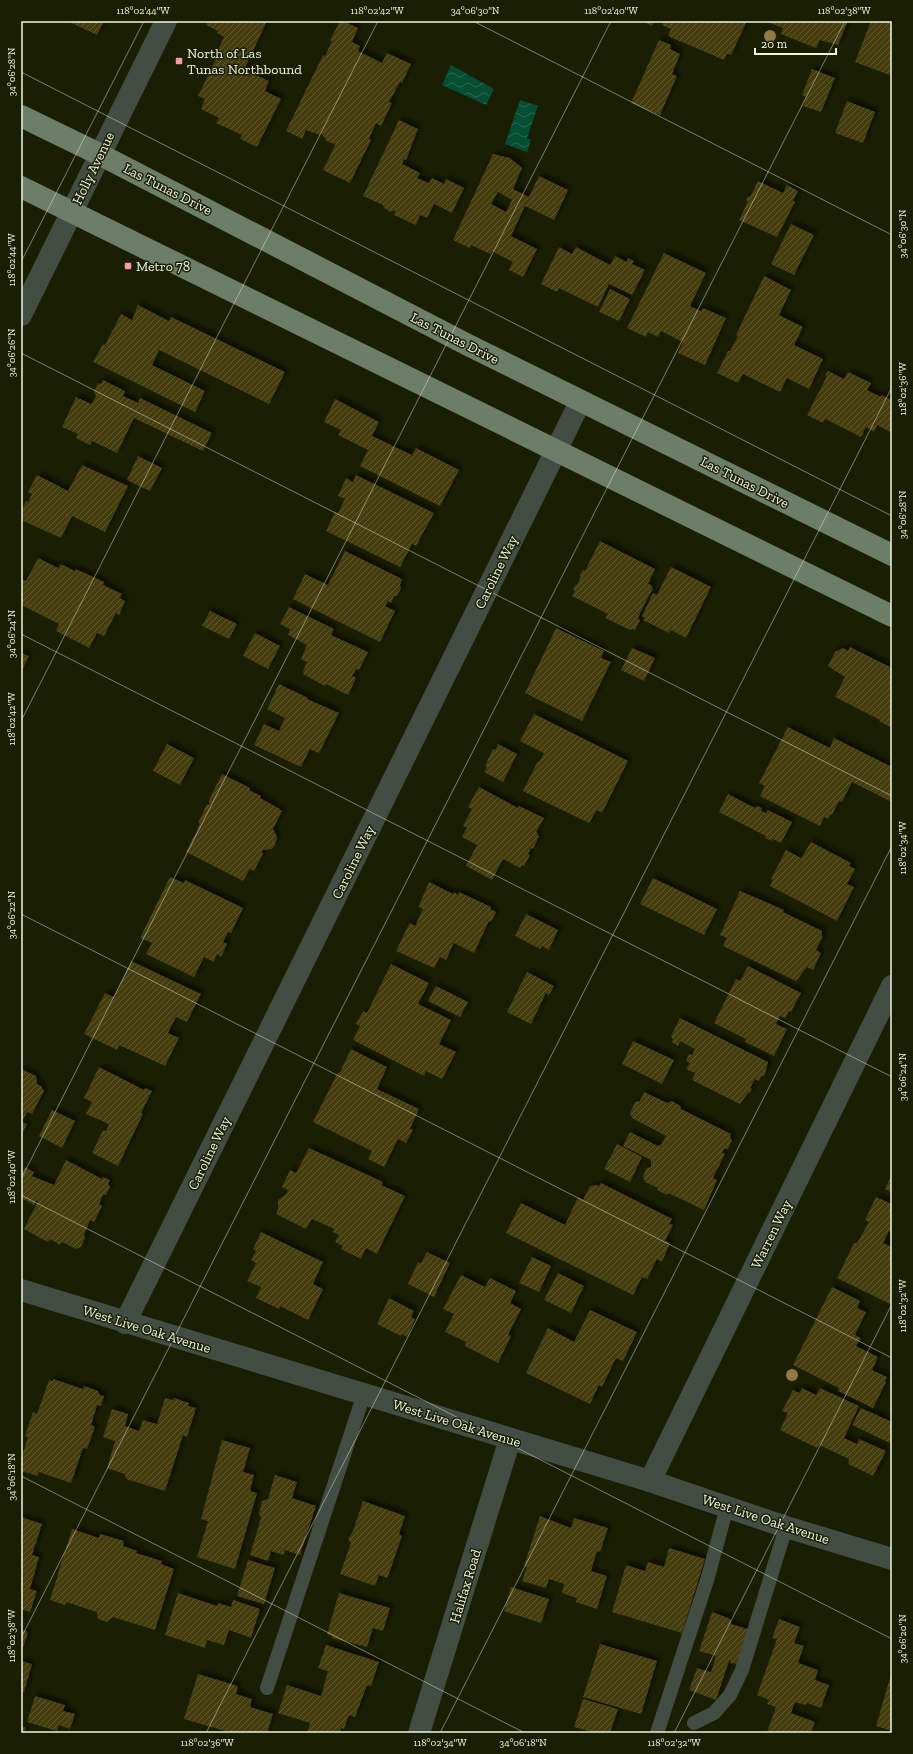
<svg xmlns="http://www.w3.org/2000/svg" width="913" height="1754" font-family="'Zilla Slab',serif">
  <defs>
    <pattern id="water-waves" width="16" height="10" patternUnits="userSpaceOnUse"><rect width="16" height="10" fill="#054e34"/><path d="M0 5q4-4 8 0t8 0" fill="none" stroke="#2a6851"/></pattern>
    <pattern id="building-hatch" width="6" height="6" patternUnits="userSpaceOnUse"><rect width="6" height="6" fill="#453c0d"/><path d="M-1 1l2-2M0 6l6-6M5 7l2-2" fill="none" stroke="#605930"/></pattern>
    <filter id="shadow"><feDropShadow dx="3.5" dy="-3.5" stdDeviation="2" flood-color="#0009"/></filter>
  </defs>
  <rect width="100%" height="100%" fill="#1a1f03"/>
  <!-- water -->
  <path fill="url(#water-waves)" d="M451 65 494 89 486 105 442 85Z
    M520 100 538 106 527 138 531 140 527 152 505 144Z"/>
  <!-- building -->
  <path fill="url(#building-hatch)" fill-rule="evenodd" filter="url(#shadow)" d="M67 21H104L97 35Z
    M208 21H267L244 70 269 81 265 91 281 99 257 147 240 139 242 135 216 123 219 118 201 109 205 99 198 96 216 59 214 58 224 37 217 33 218 31 206 25Z
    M340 21H343L358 28 352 42 360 46 358 51 382 63 387 53 411 64 402 83 400 82 389 102 392 103 381 126 376 123 369 139 371 140 350 183 323 170 336 143 334 144 325 140 326 138 322 136 323 134 321 133 320 135 306 130 302 139 286 131 323 55 325 56 332 41 330 40Z
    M642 21H655L652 26Z
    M664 21H747L731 55 727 54 724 60 668 36 671 29 662 25Z
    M765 21H848L838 45 820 40 816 48 781 34 783 28Z
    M871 21H892V76L855 62Z
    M659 40 671 45 670 49 680 54 672 74 677 76 660 115 631 103Z
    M812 69 835 78 821 112 803 106 806 97 802 95Z
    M847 101 875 112 863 143 835 133Z
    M399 120 418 129 406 160 404 159 402 164 420 173 417 178 429 183 432 178 444 184 446 179 464 188 452 213 434 204 427 218 420 215 416 225 394 215 396 211 394 210 391 212 384 208 383 205 363 196Z
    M493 154 510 158 522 168 513 189 529 197 539 176 568 190 554 220 525 206 511 236 537 249 523 277 509 270 513 262 492 251 490 254 471 245 470 248 453 240ZM498 192 512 200 506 212 491 204Z
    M758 181 783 193 787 185 798 191 793 201 795 202 777 237 739 220 748 201 746 200 748 196 750 197Z
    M791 224 814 235 794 275 771 264Z
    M559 247 572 254 576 247 610 265 615 256 627 262 628 258 634 261 632 264 645 270 632 295 609 284 598 307 559 288 557 292 541 284Z
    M664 253 706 273 690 306 701 311 703 308 726 318 705 365 678 353 683 342 661 331 658 337 648 332 646 337 627 328Z
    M764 276 791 290 779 315 803 327 794 345 823 359 809 389 787 378 780 392 743 374 738 383 717 373 728 351H730L738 336 736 335Z
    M610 289 630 299 619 321 599 312Z
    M138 305 169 321 171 317 285 372 269 404 159 350 152 365 205 391 195 412 93 362 103 344 105 345 121 314 132 320Z
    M828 371 844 379 848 372 871 383 867 390 881 397 882 395 892 400V433L877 425 874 432 866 427 861 437 825 419 823 423 807 415 827 376 825 375Z
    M103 380 125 391 123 396 138 403 140 398 212 433 203 451 134 418 117 453 92 441 90 445 76 438 78 434 62 427 76 397 91 404 96 396 94 392 98 383 101 384Z
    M335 399 379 422 372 436 412 455 416 448 459 470 440 506 360 466 368 450 338 435 341 430 324 422Z
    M138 456 162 468 150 491 127 480Z
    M82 465 128 486 105 532 72 516 61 538 21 520V511L26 501 28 502 32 494 28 492 37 475 68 491Z
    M356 475 434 513 416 546 412 544 400 567 326 531 335 512 338 513 345 499 338 496 346 478 353 482Z
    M600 541 655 569 649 582 647 583 651 585 653 588 640 613 638 619 640 620 635 630 631 629 630 630 605 618 608 614 572 596 575 591 573 589 576 584 577 585 581 576H579L583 570 585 571Z
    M345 551 402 579 400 585 401 588 397 596H394L391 603 388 601 385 606 395 611 380 642 293 599 305 574 328 585Z
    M38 558 58 568 61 564 75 571 76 569 104 582 103 585 122 594 120 598 125 601 119 615 116 613 104 636 97 633 89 648 56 631 59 624 21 605V579L26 581Z
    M671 567 711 587 686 638 671 630 669 633 643 620 645 618 642 616 653 593 657 595Z
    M289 607 334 629 331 635 368 652 359 670 356 669 352 676 356 678 348 695 326 684 325 686 303 674 304 672 303 671 307 662 301 659 307 645 288 635 290 629 280 624Z
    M210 611 237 624 229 639 202 626Z
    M556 628 604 651 601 658 611 662 582 721 525 693Z
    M255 633 280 646 268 669 243 656Z
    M850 647 892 668V728L879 721 880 720 835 697 845 677 828 666 835 652 843 648 848 651Z
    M632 648 655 658 644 681 621 670Z
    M21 653 29 656 21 672Z
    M279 684 308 698 307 699 339 713 319 753 310 749 301 767 254 745 264 724 279 731 285 718 267 709Z
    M534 714 628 761 602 813 597 810 589 823 523 791 538 761 539 762 544 753 520 741Z
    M788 727 830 748 834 738 892 767V802L852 782 842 802 839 801 832 815 830 814 828 819 824 817 820 826 760 796 765 786 759 783Z
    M167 744 194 758 180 785 153 771Z
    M498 744 517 754 503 782 484 772 487 767 485 766 493 749 495 750Z
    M222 774 250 788 249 790 261 796 260 798 280 809V810L282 811 273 829 277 837 275 845 272 849 263 850 262 853 263 854 254 871 250 869 243 881 186 852 200 824 198 823 207 804 209 805 210 803 208 802Z
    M479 787 518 808 519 806 544 818 536 832 538 833 537 835 539 836 533 849 531 848 528 854 530 855 524 866 522 865 520 868 503 859 492 880 466 866 477 845 462 837 467 828 463 826 472 809 468 807Z
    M728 794 755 808 757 806 762 808 761 811 766 813 768 810 792 822 781 843 773 839 772 841 765 838 766 836 719 812Z
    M811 842 851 863 849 866 855 869 847 884 854 887 837 921 770 886 773 880 771 879 786 850 801 858Z
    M170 877 184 883 185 880 243 908 231 933 228 932 223 942 227 944 221 957 217 954 214 962 204 957 194 977 146 954 152 943 140 938Z
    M653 878 717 909 704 935 640 904Z
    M429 882 453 894 454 892 458 895 459 892 491 907 490 909 496 912 491 922 489 921 474 953 454 943 446 960 440 957 434 968 396 951 408 926 410 923 415 926 423 909 419 907 420 903Z
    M740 891 784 910 783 912 822 931V938L816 950 821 953 813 970 807 967 796 981 723 946 727 938 720 935Z
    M526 914 558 930 549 950 542 946 540 949 515 936Z
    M131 961 201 994 187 1022 176 1017 168 1033 179 1038 165 1066 119 1045 117 1050 84 1034 105 993 114 997Z
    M391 964 429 983 418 1004 451 1020 439 1044 456 1052 442 1079 426 1071 424 1076 353 1040 360 1026 356 1024 363 1011 367 1013Z
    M748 966 801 993 791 1012 789 1011 785 1018 780 1016 776 1024 787 1029 774 1056 745 1042 746 1039 714 1023 736 979 740 981Z
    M527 972 554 986 549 995 546 993 531 1024 507 1012Z
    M436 986 468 1002 460 1017 428 1001Z
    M680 1018 768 1062 765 1075 761 1077 759 1081 755 1079 750 1088 752 1089 749 1093H748L740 1104 692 1080 695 1073 686 1069 690 1063 686 1061 689 1054 692 1055 695 1049 680 1041 678 1046 672 1042 673 1039 671 1037 673 1032Z
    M633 1041 674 1060 662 1084 622 1064Z
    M351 1049 387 1067 377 1089 419 1109 410 1129 413 1130 406 1143 398 1139 384 1167 368 1159 372 1151 313 1122 337 1074 340 1072Z
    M99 1067 144 1090 145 1088 152 1091 141 1113 143 1114 118 1166 92 1153 103 1130 106 1131 109 1124 86 1114 92 1102 84 1098Z
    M21 1069 36 1076 37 1084 41 1086 44 1091 32 1114 27 1112 22 1122 27 1124 21 1137Z
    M644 1092 667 1103 672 1101 680 1106 681 1109 731 1134 730 1136 732 1140 728 1149H724L722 1153 725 1154 713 1178 717 1180 704 1210 668 1193 667 1195 657 1190 658 1188 645 1182 643 1176 647 1168 651 1167V1160L623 1146 630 1132 658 1146 661 1145 666 1136 632 1118 630 1113 635 1102 640 1101Z
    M52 1110 75 1121 62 1148 39 1136Z
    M617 1144 642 1157 630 1182 604 1169Z
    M309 1148 383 1182 381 1185 405 1196 377 1254 366 1248 361 1259 341 1249 343 1246 335 1242 339 1235 333 1232 334 1229 312 1219 306 1229 276 1214 278 1209V1200L286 1194 288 1190 282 1187 290 1170 296 1173Z
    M66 1160 102 1179 103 1177 110 1180 108 1183 110 1187 106 1195H103L99 1204 102 1206 94 1222 90 1220 84 1235 85 1238 81 1247 76 1249 62 1242 60 1245 50 1239 48 1242 24 1229 38 1201 36 1200 34 1205 21 1198 22 1170 24 1171 25 1167 34 1172 32 1176 54 1185Z
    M892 1174V1193L885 1189Z
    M601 1183 672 1219 669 1224 673 1225 665 1241 670 1243 662 1262 657 1259 647 1279 642 1277 633 1295 506 1233 521 1203 565 1225 578 1197 583 1200 590 1186 596 1185 599 1186Z
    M876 1197 892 1204V1232L889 1231 883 1243 892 1247V1305L837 1278 854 1243H857L869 1222 865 1220Z
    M261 1232 323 1262 313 1284 323 1289 308 1320 280 1306 279 1309 256 1298 261 1287 247 1281 256 1263 251 1260 256 1251 253 1249Z
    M427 1252 450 1263 434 1297 408 1284 418 1262 421 1263Z
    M532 1257 551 1266 539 1292 519 1283Z
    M558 1273 584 1286 571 1313 544 1300Z
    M461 1275 485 1287 490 1278 516 1291 510 1303 521 1309 508 1335 511 1336 498 1363 465 1346 466 1342 445 1332 454 1314 443 1309Z
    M832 1287 860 1301 857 1308 866 1312 855 1335 861 1338 856 1346 878 1357 872 1370 887 1377 885 1381 886 1382 873 1408 838 1391 839 1388 793 1365Z
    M389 1298 414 1311 411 1317 415 1319 407 1337 402 1334 401 1336 377 1324Z
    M590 1310 637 1332 623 1361 616 1358 602 1387 599 1385 590 1404 526 1373 548 1328 574 1342Z
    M53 1379 83 1389 84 1386 98 1391 100 1395 104 1396 101 1406 97 1405 91 1425 95 1427 87 1449 83 1448 71 1483 39 1472 37 1476 21 1471V1459L28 1437 25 1436 33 1412 37 1414 49 1380 53 1381Z
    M802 1388 816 1395 820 1388 859 1406 844 1438 857 1444 859 1439 886 1451 873 1476 848 1464 849 1459 819 1445 817 1448 780 1430 788 1413 782 1411 793 1390 799 1393Z
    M165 1398 173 1400 174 1398 189 1403 188 1406 196 1408 187 1437 183 1435 165 1491 126 1479 125 1474 107 1468 115 1441 103 1437 112 1409 128 1414 125 1426 139 1431 143 1420 157 1424Z
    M861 1408 892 1422V1444L852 1425Z
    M222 1440 250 1448 243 1472 254 1475 250 1491 257 1493 235 1569 197 1557 208 1521 201 1519Z
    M275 1475 297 1482 292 1498 316 1506 300 1555 285 1550 283 1555 271 1551 268 1561 250 1555 261 1518 259 1514 262 1501 268 1499Z
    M363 1501 405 1516 399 1534 402 1536 390 1571 387 1578 379 1575 375 1586 340 1574 351 1543 348 1539 353 1531Z
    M540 1516 571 1528 574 1518 608 1528 600 1552 597 1551 591 1571 607 1576 597 1609 576 1602 577 1598 562 1593 564 1584 549 1579 546 1588 522 1581 527 1567 524 1566Z
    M21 1517 42 1524 32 1555 39 1557 30 1589 37 1591 30 1612 21 1609Z
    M72 1529 99 1538 100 1534 124 1541 123 1546 137 1551 136 1553 162 1561 161 1564 174 1569 155 1630 113 1617 107 1622 98 1619 97 1612 66 1602 65 1605 50 1600Z
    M669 1548 705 1559 682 1633 612 1612 626 1565 645 1571 648 1562 664 1567Z
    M248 1560 275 1568 264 1604 237 1596Z
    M511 1587 549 1599 541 1623 504 1611Z
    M178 1593 217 1606 218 1603 231 1607 233 1600 260 1609 251 1638 229 1630 224 1645 207 1640 205 1648 165 1635Z
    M339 1593 390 1608 383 1631 373 1628 367 1647 332 1638V1636L327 1634Z
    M712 1612 728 1618 731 1620V1624L751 1630 739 1664 730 1663 731 1661H729L716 1700 689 1690 697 1668 711 1672 716 1656 699 1651Z
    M779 1619 800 1627 794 1643 804 1646 798 1663 818 1670 815 1680 829 1685 821 1708 807 1703 806 1705 795 1702 791 1713 815 1722 811 1733 767 1732 776 1707 767 1704 769 1700 757 1695 777 1639 772 1638Z
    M21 1629 28 1632 21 1654Z
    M600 1644 657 1661 641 1714 583 1697Z
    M326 1645 379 1662 371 1686 367 1685 355 1717 349 1715 344 1729 341 1728 339 1733H307L310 1723 278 1713 287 1685 321 1696 328 1671 318 1668Z
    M21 1661 32 1664 24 1692H21Z
    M892 1671V1731L876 1726Z
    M198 1674 238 1686 236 1694 252 1699 250 1707 273 1714 267 1733H232L184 1719Z
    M35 1696 65 1705 63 1711 75 1714 70 1729 59 1725 57 1731 27 1722Z
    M583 1699 618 1709 610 1733H595L574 1727Z
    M21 1726 26 1728 24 1733H21Z"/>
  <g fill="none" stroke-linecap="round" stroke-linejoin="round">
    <!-- service -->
    <path stroke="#444d43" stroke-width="14" d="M267 1688 364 1394
      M694 1723 714 1713 730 1695 742 1670 786 1527
      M657 1733 708 1577 727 1507"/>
    <!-- minor -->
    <path stroke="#444d43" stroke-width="22" d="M125 1323 580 402
      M650 1481 892 986
      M419 1733 510 1439"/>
    <!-- tertiary -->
    <path stroke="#444d43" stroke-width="22" d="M21 315 166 21
      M21 1290 650 1481 786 1527 892 1559"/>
    <!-- primary -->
    <path stroke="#6c7e68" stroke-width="22" d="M21 116 99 154 468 345 892 555
      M21 187 892 616"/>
  </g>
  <!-- trees -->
  <g fill="#937943">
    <circle cx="770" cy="36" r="6"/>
    <circle cx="792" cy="1375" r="6"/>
  </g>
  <!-- ticks -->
  <path fill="none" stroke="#f1f6e4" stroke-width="1" stroke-opacity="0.45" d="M473 21 892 235M21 72 892 516M21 262 144 21M21 353 892 796M21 634 892 1077M21 721 378 21M21 914 892 1358M21 1179 611 21M21 1195 892 1639M21 1476 525 1733M21 1638 845 21M206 1733 892 387M440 1733 892 846M674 1733 892 1304"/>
  <!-- markers -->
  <g fill="#f49aa5" stroke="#1a1f03" stroke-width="1.5">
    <rect x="175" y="57" width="8" height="8" rx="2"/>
    <rect x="124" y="262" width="8" height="8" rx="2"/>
  </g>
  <g text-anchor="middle" stroke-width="3" stroke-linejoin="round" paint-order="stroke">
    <!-- poi labels -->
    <g font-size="14" fill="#f1f6e4" stroke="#1a1f03" text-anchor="start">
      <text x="187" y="58">North of Las<tspan x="187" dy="16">Tunas Northbound</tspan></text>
      <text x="136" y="271">Metro 78</text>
    </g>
    <!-- street labels -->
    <g font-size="14" fill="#f1f6e4" stroke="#1a1f03">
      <text transform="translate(93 168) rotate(-64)" y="5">Holly Avenue</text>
      <text transform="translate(168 189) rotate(27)" y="5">Las Tunas Drive</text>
      <text transform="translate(455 338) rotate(27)" y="5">Las Tunas Drive</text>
      <text transform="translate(745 482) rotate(27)" y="5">Las Tunas Drive</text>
      <text transform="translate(496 572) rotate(-64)" y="5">Caroline Way</text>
      <text transform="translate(353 862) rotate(-64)" y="5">Caroline Way</text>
      <text transform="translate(209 1153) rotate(-64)" y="5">Caroline Way</text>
      <text transform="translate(771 1234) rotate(-64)" y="5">Warren Way</text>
      <text transform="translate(147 1329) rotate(17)" y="5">West Live Oak Avenue</text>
      <text transform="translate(457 1423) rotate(17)" y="5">West Live Oak Avenue</text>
      <text transform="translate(766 1519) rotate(18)" y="5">West Live Oak Avenue</text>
      <text transform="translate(465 1586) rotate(-73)" y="5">Halifax Road</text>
    </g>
  </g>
  <!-- border -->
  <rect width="913" height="1754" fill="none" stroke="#1a1f03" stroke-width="44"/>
  <!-- scale -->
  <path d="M755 48v6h81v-6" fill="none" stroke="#f1f6e4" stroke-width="2"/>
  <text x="761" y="48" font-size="12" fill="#f1f6e4" stroke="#1a1f03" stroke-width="3" paint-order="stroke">20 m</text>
  <rect x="22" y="22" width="869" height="1710" fill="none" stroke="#f1f6e4" stroke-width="1.5"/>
  <g font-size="10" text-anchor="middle" fill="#f1f6e4">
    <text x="143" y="14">118°02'44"W</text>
    <text x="377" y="14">118°02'42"W</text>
    <text x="475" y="14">34°06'30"N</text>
    <text x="611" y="14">118°02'40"W</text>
    <text x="844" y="14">118°02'38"W</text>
    <text transform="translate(11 72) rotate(-90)" y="4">34°06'28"N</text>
    <text transform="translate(902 234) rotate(-90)" y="4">34°06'30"N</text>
    <text transform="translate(11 260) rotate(-90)" y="4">118°02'44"W</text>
    <text transform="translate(11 353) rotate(-90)" y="4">34°06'26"N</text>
    <text transform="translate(902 389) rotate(-90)" y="4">118°02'36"W</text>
    <text transform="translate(902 515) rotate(-90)" y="4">34°06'28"N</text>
    <text transform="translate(11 634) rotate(-90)" y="4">34°06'24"N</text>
    <text transform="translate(11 719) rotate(-90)" y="4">118°02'42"W</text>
    <text transform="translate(902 848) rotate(-90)" y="4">118°02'34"W</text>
    <text transform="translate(11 915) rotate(-90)" y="4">34°06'22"N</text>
    <text transform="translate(902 1077) rotate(-90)" y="4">34°06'24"N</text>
    <text transform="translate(11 1177) rotate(-90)" y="4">118°02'40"W</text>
    <text transform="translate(902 1306) rotate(-90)" y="4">118°02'32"W</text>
    <text transform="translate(11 1477) rotate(-90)" y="4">34°06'18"N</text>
    <text transform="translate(11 1636) rotate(-90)" y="4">118°02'38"W</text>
    <text transform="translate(902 1639) rotate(-90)" y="4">34°06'20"N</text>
    <text x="207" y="1746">118°02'36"W</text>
    <text x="440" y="1746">118°02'34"W</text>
    <text x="523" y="1746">34°06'18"N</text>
    <text x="674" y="1746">118°02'32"W</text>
  </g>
</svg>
